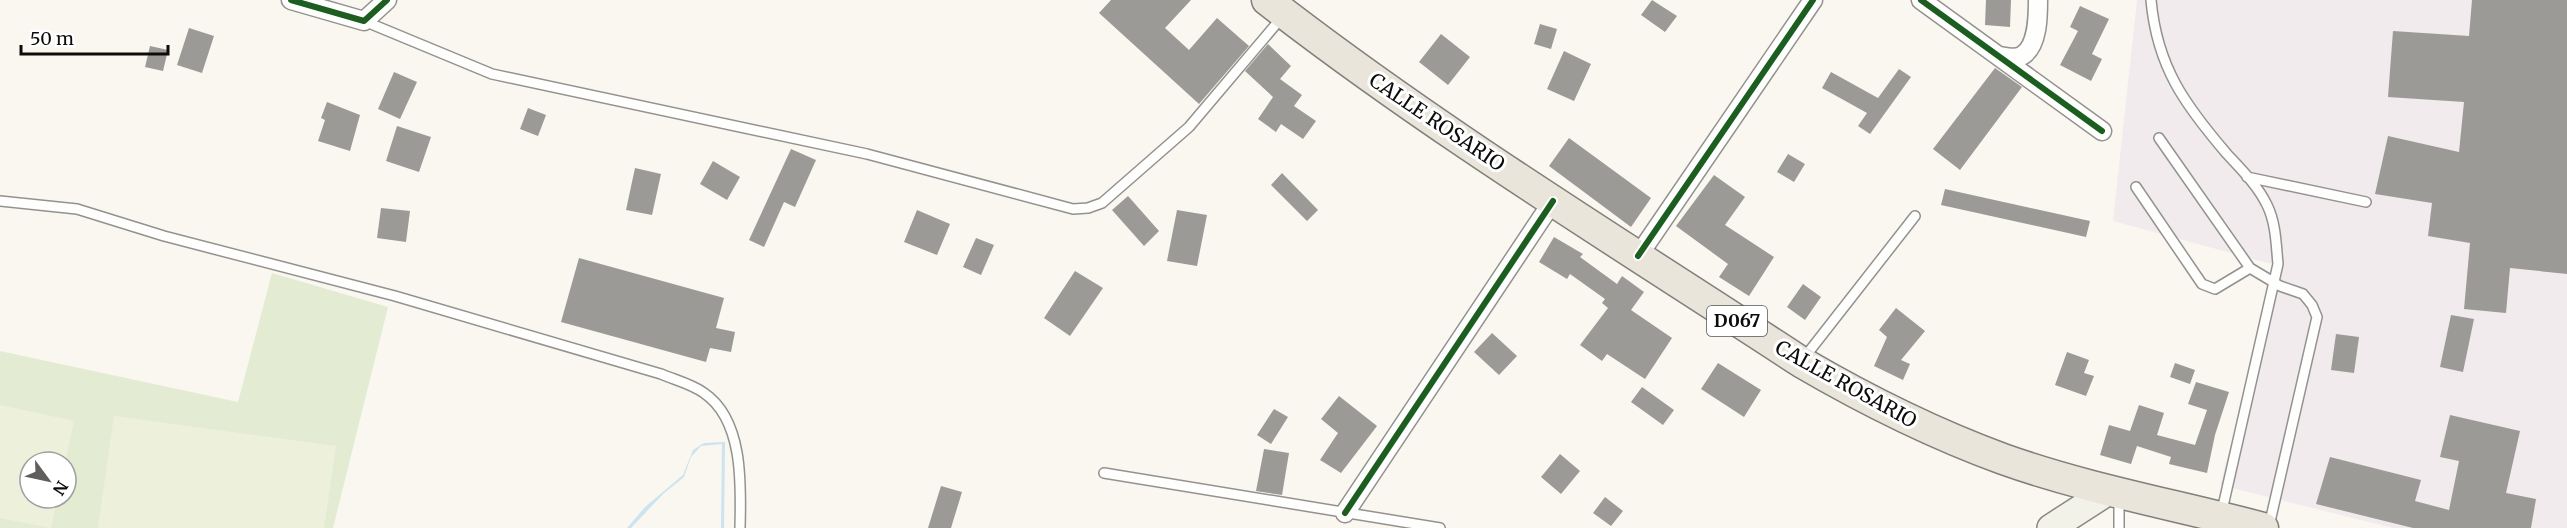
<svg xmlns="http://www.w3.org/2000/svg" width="2567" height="528" font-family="Merriweather,serif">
  <rect width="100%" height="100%" fill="#faf7f0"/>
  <!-- industrial -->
  <path fill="#f1ebed" d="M2137 0H2567V528H2393L2220 485 2279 266 2113 221Z"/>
  <!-- green -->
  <path fill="#e3ecd3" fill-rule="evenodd" d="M272 273 388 307 333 528H0V351L238 402ZM30 462H66V498H30Z"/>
  <!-- pitch -->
  <path fill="#edf1dc" d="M0 405 74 421 65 462H30V498H57L51 528 0 518Z
    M114 416 336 446 324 528H98Z"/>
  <!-- water -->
  <path fill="#cce4ef" d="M725 442 724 528H721L722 444 701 446 691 457 684 477 664 493 631 528H627L645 507 683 475 693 450 704 443Z"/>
  <!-- building -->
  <path fill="#9c9a96" d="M1111 0H1191L1165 28 1189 50 1217 18 1249 46 1199 104 1099 13Z
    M1652 0 1677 16 1665 32 1641 15Z
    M1986 0H2011L2010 27 1985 25Z
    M2472 0H2567V274L2510 268 2506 313 2464 309 2470 243 2428 236 2432 203 2375 194 2388 136 2459 152 2464 102 2388 97 2393 31 2469 36Z
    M2080 6 2109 19 2092 54 2102 59 2091 81 2060 65 2078 31 2070 27Z
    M1540 24 1557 29 1551 49 1534 44Z
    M189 28 214 36 202 73 177 65Z
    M1441 34 1470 57 1448 85 1419 62Z
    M1268 44 1291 66 1280 79 1302 95 1294 106 1316 121 1303 139 1281 124 1276 132 1258 119 1273 97 1245 71Z
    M150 46 168 50 163 71 145 67Z
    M1564 51 1591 64 1574 101 1547 89Z
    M1995 68 2022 87 1960 170 1933 149Z
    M1899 69 1911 77 1870 134 1858 126 1867 113 1822 88 1831 72 1878 98Z
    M394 72 417 82 400 119 378 109Z
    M327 102 360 115 350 151 318 141 325 120 321 118Z
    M528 108 546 115 538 136 520 129Z
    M397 126 431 137 419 172 386 161Z
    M1569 138 1651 198 1631 227 1549 166Z
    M791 149 816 160 795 207 784 202 764 247 749 240Z
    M1788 154 1805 164 1794 182 1777 172Z
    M713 161 740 177 727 200 700 184Z
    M635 168 661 174 652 215 626 210Z
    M1282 173 1318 210 1307 221 1271 185Z
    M1714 175 1745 197 1725 225 1774 257 1749 296 1719 277 1728 264 1676 226Z
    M1945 189 2090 221 2086 237 1941 205Z
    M1128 196 1159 231 1144 246 1112 210Z
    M381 208 410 211 406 242 377 238Z
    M917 210 950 224 937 255 904 242Z
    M1177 210 1207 215 1197 266 1167 261Z
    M1554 237 1583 254 1580 257 1617 284 1622 276 1644 292 1631 310 1672 338 1645 379 1607 354 1602 361 1580 345 1608 308 1602 303 1605 299 1570 274 1567 279 1539 262Z
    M976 238 994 245 981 275 963 267Z
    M579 258 724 298 716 328 735 332 731 352 710 348 706 362 561 322Z
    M1075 271 1103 288 1070 336 1044 318Z
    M1803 284 1821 297 1805 320 1787 307Z
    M1896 308 1925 331 1901 360 1910 364 1903 380 1874 366 1887 337 1879 330Z
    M2451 315 2474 319 2463 372 2440 367Z
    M1492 333 1517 356 1499 375 1474 352Z
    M2336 334 2359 337 2354 373 2331 370Z
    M2067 352 2089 360 2084 373 2094 376 2086 396 2055 385Z
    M1718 363 1761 390 1744 417 1701 389Z
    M2175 363 2195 370 2190 384 2170 377Z
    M2196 382 2229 392 2215 435 2207 473 2169 464 2171 457 2137 446 2131 464 2100 455 2109 425 2130 431 2139 405 2164 413 2157 435 2195 445 2207 410 2188 404Z
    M1642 387 1674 410 1663 425 1631 402Z
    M1339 396 1377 426 1341 473 1320 460 1338 433 1321 419Z
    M1274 409 1288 417 1271 444 1257 435Z
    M2450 415 2520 431 2506 493 2536 499 2531 528H2413L2316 504 2330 457 2421 480 2415 501 2449 510 2459 461 2440 457Z
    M1264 449 1289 453 1282 495 1256 491Z
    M1560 454 1580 471 1561 494 1541 477Z
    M941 486 962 492 951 528H928Z
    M1605 497 1623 511 1611 526 1593 513Z"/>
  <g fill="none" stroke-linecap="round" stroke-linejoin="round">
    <defs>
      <path id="lane" d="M2151 0C2157 67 2185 105 2227 154 2241 169 2258 186 2267 205 2276 223 2276 244 2278 264L2221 515
        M364 21 492 74 867 154 1073 209 1088 208 1102 203 1189 127 1283 16
        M2159 138 2250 268 2280 286 2303 294 2312 305 2317 317 2269 526
        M2247 177 2366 202
        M2136 187 2202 284 2215 289 2250 268
        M0 201 77 209 164 236 395 296 661 374C675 380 692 384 704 393 744 420 741 486 740 528
        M1804 358 1915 216
        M1104 473 1440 528
        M2119 528V497"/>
      <path id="street" d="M291 0 364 21 387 0
        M1921 0 2102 131
        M1999 56C2006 57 2016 60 2023 55 2038 45 2038 16 2038 0
        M1638 256 1813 0
        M1345 513 1553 201"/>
      <path id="secondary" d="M2051 528 2110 490"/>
      <path id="primary" d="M1267 0C1437 132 1621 244 1801 362 1866 400 1932 433 2003 459 2087 489 2177 505 2263 528"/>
    </defs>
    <!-- lane casing -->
    <use href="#lane" stroke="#93928f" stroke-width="12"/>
    <!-- street casing -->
    <use href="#street" stroke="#93928f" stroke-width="21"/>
    <!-- secondary casing -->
    <use href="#secondary" stroke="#8a8885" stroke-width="30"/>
    <!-- primary casing -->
    <use href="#primary" stroke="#807f7c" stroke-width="33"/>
    <!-- lane -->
    <use href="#lane" stroke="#fefefd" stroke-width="9"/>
    <!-- street -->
    <use href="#street" stroke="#fefefd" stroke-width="18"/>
    <!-- secondary -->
    <use href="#secondary" stroke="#f3f2e9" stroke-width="27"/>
    <!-- primary -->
    <use href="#primary" stroke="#e9e5da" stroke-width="30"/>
    <defs>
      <path id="cycleway" d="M291 0 364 21 387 0
        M1921 0 2102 131
        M1638 256 1813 0
        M1345 513 1553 201"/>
    </defs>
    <!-- cycleway casing -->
    <use href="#cycleway" stroke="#fff" stroke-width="10"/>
    <!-- cycleway -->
    <use href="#cycleway" stroke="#1b5e20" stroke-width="6"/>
  </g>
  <g text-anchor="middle" stroke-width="6" stroke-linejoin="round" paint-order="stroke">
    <!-- shield labels -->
    <rect fill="#fff" stroke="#555" stroke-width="1.5" x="1707" y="306" width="60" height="30" rx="4.5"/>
    <g font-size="18" font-weight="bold" fill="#0c0c0c">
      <text x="1737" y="327">D067</text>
    </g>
    <!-- street labels -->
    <g font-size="20" fill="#0c0c0c" stroke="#fff">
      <text transform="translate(1437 122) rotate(34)" y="7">CALLE ROSARIO</text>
      <text transform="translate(1846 384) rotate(29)" y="7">CALLE ROSARIO</text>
    </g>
  </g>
  <!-- north arrow -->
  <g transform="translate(48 480) rotate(123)"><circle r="28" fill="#ffffff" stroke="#9e9e9e" stroke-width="1.5"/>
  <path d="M0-4.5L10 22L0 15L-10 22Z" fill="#5f5e5c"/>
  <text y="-9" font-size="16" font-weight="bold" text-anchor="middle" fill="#0c0c0c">N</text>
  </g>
  <!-- scale -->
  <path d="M21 45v9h147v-9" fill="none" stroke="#0c0c0c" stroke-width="3"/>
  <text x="30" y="45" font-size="18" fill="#0c0c0c" stroke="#ffffff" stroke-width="4.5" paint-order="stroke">50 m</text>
</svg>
